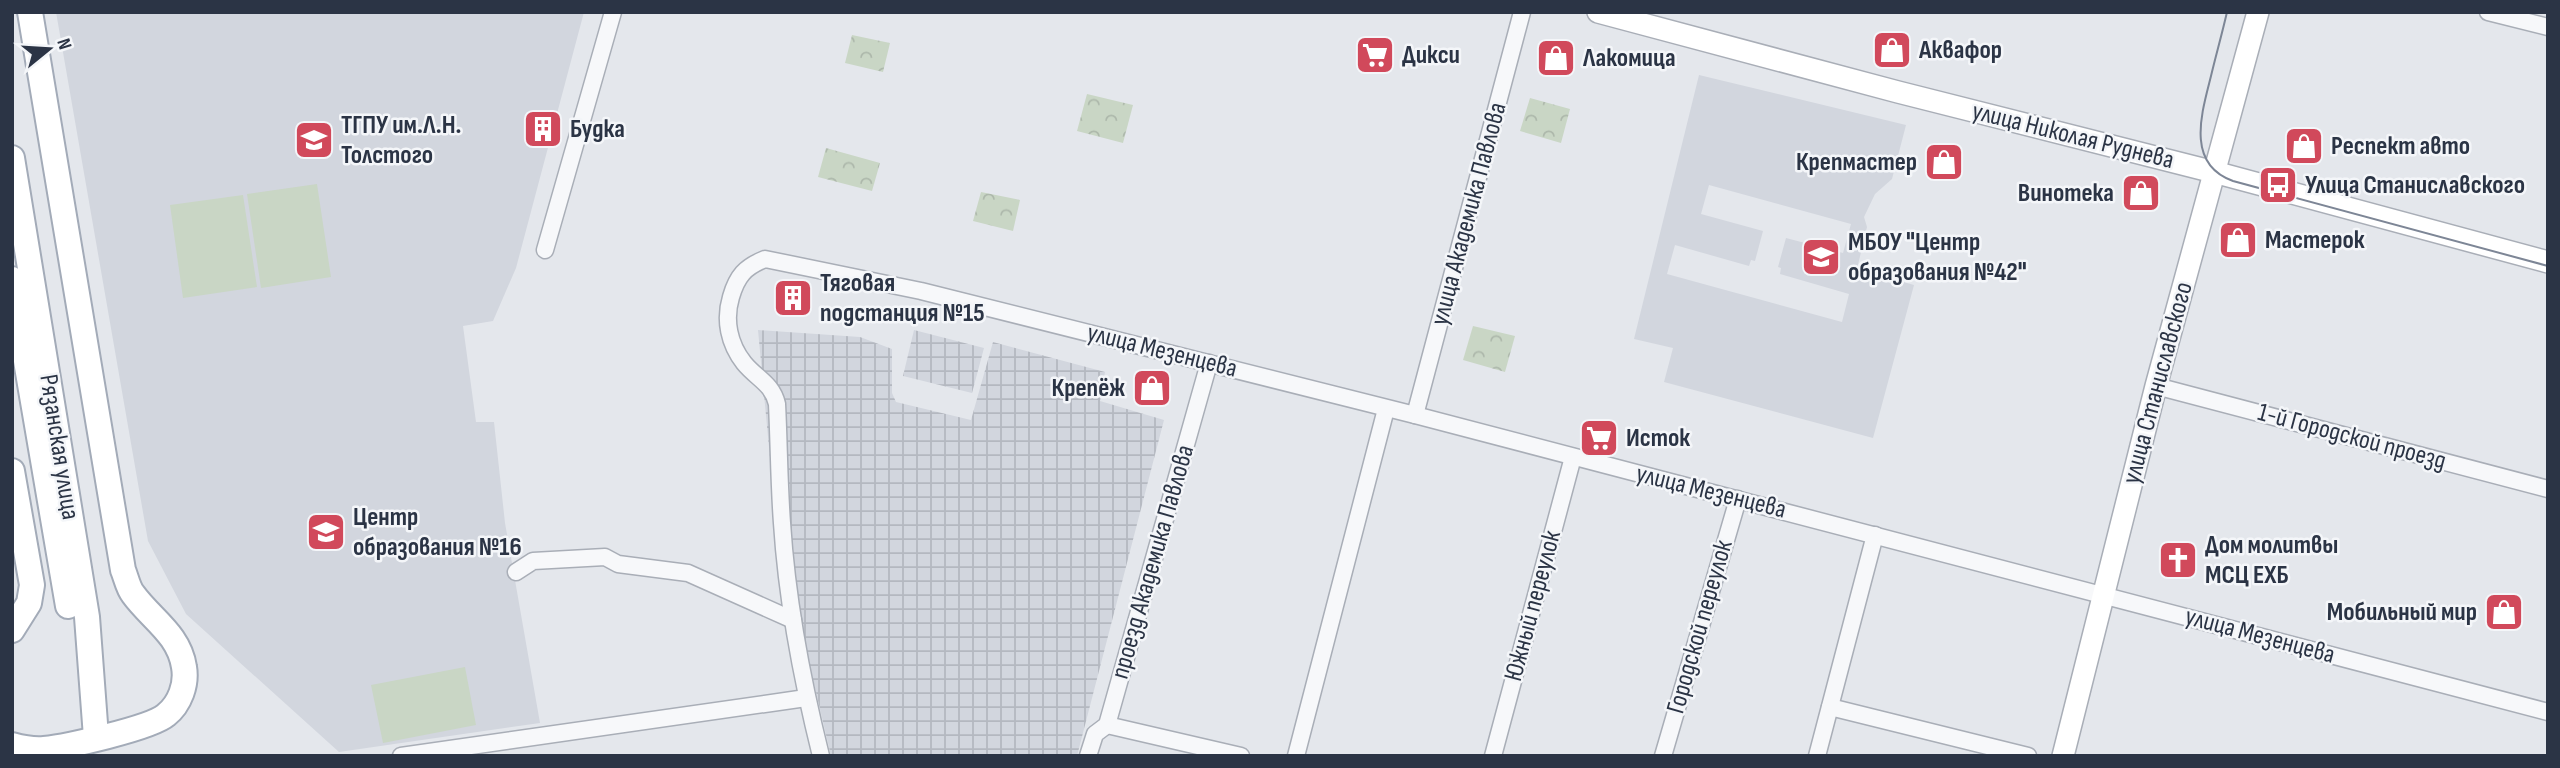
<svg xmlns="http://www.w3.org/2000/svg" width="2560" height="768" viewBox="0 0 2560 768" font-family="'Sofia Sans Condensed',sans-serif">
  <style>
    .built { fill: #d2d6de; fill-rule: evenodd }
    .industrial { fill: url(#industrial-grid) }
    .forest { fill: url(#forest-crowns) }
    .pitch { fill: #c9d6c5 }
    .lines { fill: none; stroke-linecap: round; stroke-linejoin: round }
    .street-casing { stroke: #a9aeb7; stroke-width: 19 }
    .secondary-casing { stroke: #a9aeb7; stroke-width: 24 }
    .primary-casing { stroke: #a3abb8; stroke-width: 28 }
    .street { stroke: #f7f8fa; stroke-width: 16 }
    .secondary { stroke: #fff; stroke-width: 21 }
    .primary { stroke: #fff; stroke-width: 24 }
    .tram { stroke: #7d8696; stroke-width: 2 }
    .labels { text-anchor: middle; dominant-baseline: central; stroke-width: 5; stroke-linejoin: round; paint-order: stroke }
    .poi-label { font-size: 26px; font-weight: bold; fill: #2b3445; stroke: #f4f6f9; text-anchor: start }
    .street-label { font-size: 26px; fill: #2b3445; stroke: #f4f6f9 }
  </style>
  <defs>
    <pattern id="industrial-grid" width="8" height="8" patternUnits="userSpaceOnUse" patternTransform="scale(1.75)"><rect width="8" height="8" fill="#d2d6de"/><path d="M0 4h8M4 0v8" fill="none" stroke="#b4b8c0"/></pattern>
    <pattern id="forest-crowns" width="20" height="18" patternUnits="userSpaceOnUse" patternTransform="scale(1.75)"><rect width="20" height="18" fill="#c9d6c5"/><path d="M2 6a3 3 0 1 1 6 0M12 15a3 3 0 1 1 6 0" fill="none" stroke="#adb8ab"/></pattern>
  </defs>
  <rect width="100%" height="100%" fill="#e4e7ec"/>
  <g class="built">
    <path d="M56,12H584L516,268L493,321L463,326L476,422H494L505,523L540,723L339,752L186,614L148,541Z"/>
    <path d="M1699,75L1906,125L1892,179L1875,194L1864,217L1867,227L1857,269L1914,285L1873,438L1664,382L1673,348L1634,339ZM1709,185L1851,224L1843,253L1786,238L1778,267L1781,268L1780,274L1849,294L1842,322L1667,274L1675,245L1749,266L1751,260L1755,261L1763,231L1701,214Z"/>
  </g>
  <g class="industrial">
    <path d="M758,330L860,337L892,349V393L896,402L971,420L993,342L1105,372L1100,401L1164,420L1077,756H831L776,522Z"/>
    <path d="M914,330L984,348L972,393L903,376Z"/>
  </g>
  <g class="forest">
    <path d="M852,35L890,43L883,72L845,63Z"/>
    <path d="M1087,94L1133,105L1123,143L1077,131Z"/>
    <path d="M1530,98L1570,109L1561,143L1520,131Z"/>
    <path d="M826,148L880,163L872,191L818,177Z"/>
    <path d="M981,192L1020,200L1013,231L973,221Z"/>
    <path d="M1473,326L1515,336L1505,372L1463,360Z"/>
  </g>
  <g class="pitch">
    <path d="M317,184L331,277L261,288L247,194Z"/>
    <path d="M243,195L257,287L183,298L170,205Z"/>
    <path d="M465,667L476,725L383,743L371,685Z"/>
  </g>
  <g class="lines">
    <g class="street-casing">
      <g id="street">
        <path d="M2488,12L2548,27"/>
        <path d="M545,250L613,12"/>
        <path d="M2156,386L2548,489"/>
        <path d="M1415,415L1522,12"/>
        <path d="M516,572L533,561L605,557L618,564L688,573L793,620"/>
        <path d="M1830,707L2028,756"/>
        <path d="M1107,725L1241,756"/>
        <path d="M401,756L806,698"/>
        <path d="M821,756C802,680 787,601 782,523C779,483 779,444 777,404C772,383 757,379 744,363C729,344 724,320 731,297C737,276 745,267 765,259L921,291L1415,415L2548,712"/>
        <path d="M1088,756L1095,734L1107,725L1209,363"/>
        <path d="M1296,756L1386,409"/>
        <path d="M1493,756L1573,457"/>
        <path d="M1663,756L1738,499"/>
        <path d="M1817,756L1875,535"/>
      </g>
    </g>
    <g class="secondary-casing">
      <g id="secondary">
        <path d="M1598,12L1898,92L2214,172L2548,262"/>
        <path d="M2063,756L2156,386L2258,12"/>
      </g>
    </g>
    <g class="primary-casing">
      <g id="primary">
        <path d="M12,158L87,617L96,737"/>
        <path d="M12,279L68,606"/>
        <path d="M12,471L32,585L29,603L12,630"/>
        <path d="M12,745C23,748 33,750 44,749C66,747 151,728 166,715C180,704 187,684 184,667C179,634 151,619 133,594C128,588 126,577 123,570L30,12"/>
      </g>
    </g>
    <use href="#street" class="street"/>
    <use href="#secondary" class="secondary"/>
    <use href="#primary" class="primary"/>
    <path class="tram" d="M2227,12C2222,34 2216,55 2211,76C2202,112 2185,164 2233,181L2548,266"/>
  </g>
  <defs>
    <g id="shop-square" transform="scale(2.0125)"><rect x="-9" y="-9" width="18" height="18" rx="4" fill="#d1495b" stroke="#f4f6f9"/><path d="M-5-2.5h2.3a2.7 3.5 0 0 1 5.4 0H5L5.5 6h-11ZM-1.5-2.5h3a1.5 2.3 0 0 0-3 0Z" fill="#fff"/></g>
    <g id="supermarket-square" transform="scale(2.0125)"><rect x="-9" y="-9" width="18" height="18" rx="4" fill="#d1495b" stroke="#f4f6f9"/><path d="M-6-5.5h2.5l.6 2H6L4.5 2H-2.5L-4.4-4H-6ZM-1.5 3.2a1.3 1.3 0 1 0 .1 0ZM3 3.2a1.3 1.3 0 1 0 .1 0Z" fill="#fff"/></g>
    <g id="building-square" transform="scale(2.0125)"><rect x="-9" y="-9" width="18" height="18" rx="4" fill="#d1495b" stroke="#f4f6f9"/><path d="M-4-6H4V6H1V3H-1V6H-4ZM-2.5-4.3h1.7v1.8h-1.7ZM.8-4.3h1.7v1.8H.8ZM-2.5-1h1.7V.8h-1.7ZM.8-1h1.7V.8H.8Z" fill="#fff"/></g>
    <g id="university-square" transform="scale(2.0125)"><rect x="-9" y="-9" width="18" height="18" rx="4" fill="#d1495b" stroke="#f4f6f9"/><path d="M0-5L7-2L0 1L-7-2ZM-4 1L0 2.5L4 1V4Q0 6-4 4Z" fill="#fff"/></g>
    <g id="bus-square" transform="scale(2.0125)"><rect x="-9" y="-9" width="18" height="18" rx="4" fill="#d1495b" stroke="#f4f6f9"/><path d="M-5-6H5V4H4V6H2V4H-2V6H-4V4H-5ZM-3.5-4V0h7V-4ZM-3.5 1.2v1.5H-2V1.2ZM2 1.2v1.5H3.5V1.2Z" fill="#fff"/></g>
    <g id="school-square" transform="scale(2.0125)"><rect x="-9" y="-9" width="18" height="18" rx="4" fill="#d1495b" stroke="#f4f6f9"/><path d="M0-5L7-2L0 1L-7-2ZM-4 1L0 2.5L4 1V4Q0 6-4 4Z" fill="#fff"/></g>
    <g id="church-square" transform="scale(2.0125)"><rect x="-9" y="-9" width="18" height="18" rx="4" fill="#d1495b" stroke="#f4f6f9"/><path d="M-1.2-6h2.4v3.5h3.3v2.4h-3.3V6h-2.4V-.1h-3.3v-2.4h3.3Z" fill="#fff"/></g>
  </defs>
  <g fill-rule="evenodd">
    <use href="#shop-square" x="1892" y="50"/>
    <use href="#supermarket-square" x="1375" y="55"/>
    <use href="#shop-square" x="1556" y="58"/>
    <use href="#building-square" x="543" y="129"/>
    <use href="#university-square" x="314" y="140"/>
    <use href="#shop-square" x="2304" y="146"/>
    <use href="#shop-square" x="1944" y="162"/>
    <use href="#bus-square" x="2278" y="185"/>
    <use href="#shop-square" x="2141" y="193"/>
    <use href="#shop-square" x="2238" y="240"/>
    <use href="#school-square" x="1821" y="257"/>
    <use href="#building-square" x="793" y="298"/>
    <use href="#shop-square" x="1152" y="388"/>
    <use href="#supermarket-square" x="1599" y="438"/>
    <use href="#school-square" x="326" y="532"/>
    <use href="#church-square" x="2178" y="560"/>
    <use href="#shop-square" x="2504" y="612"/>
  </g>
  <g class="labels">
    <g class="poi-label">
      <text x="1919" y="50">Аквафор</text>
      <text x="1402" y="55">Дикси</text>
      <text x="1583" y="58">Лакомица</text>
      <text x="341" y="125">ТГПУ им.Л.Н.<tspan x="341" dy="30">Толстого</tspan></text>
      <text x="570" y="129">Будка</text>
      <text x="2331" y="146">Респект авто</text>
      <text x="1917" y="162" text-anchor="end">Крепмастер</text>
      <text x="2305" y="185">Улица Станиславского</text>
      <text x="2114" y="193" text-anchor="end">Винотека</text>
      <text x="2265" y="240">Мастерок</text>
      <text x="1848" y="242">МБОУ "Центр<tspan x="1848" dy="30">образования №42"</tspan></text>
      <text x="820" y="283">Тяговая<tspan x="820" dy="30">подстанция №15</tspan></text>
      <text x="1125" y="388" text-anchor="end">Крепёж</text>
      <text x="1626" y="438">Исток</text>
      <text x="353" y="517">Центр<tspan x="353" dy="30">образования №16</tspan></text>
      <text x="2205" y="545">Дом молитвы<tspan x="2205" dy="30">МСЦ ЕХБ</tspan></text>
      <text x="2477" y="612" text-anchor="end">Мобильный мир</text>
    </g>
    <g class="street-label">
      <text transform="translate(2073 136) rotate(14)">улица Николая Руднева</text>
      <text transform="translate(1469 214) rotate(-75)">улица Академика Павлова</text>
      <text transform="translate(1162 351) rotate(14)">улица Мезенцева</text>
      <text transform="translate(2158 383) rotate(-75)">улица Станиславского</text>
      <text transform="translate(2352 437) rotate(15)">1-й Городской проезд</text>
      <text transform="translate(59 447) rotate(81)">Рязанская улица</text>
      <text transform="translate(1711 492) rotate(14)">улица Мезенцева</text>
      <text transform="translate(1153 562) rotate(-74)">проезд Академика Павлова</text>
      <text transform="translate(1533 606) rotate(-75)">Южный переулок</text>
      <text transform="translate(1700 627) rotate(-74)">Городской переулок</text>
      <text transform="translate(2260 636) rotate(15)">улица Мезенцева</text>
    </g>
  </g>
  <rect width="2560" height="768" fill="none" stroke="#2b3445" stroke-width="28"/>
  <g transform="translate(49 49) rotate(72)" stroke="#f4f6f9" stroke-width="5" paint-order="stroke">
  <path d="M0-5L12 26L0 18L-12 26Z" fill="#2b3445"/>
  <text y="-10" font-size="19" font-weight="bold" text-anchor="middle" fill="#2b3445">N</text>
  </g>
</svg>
